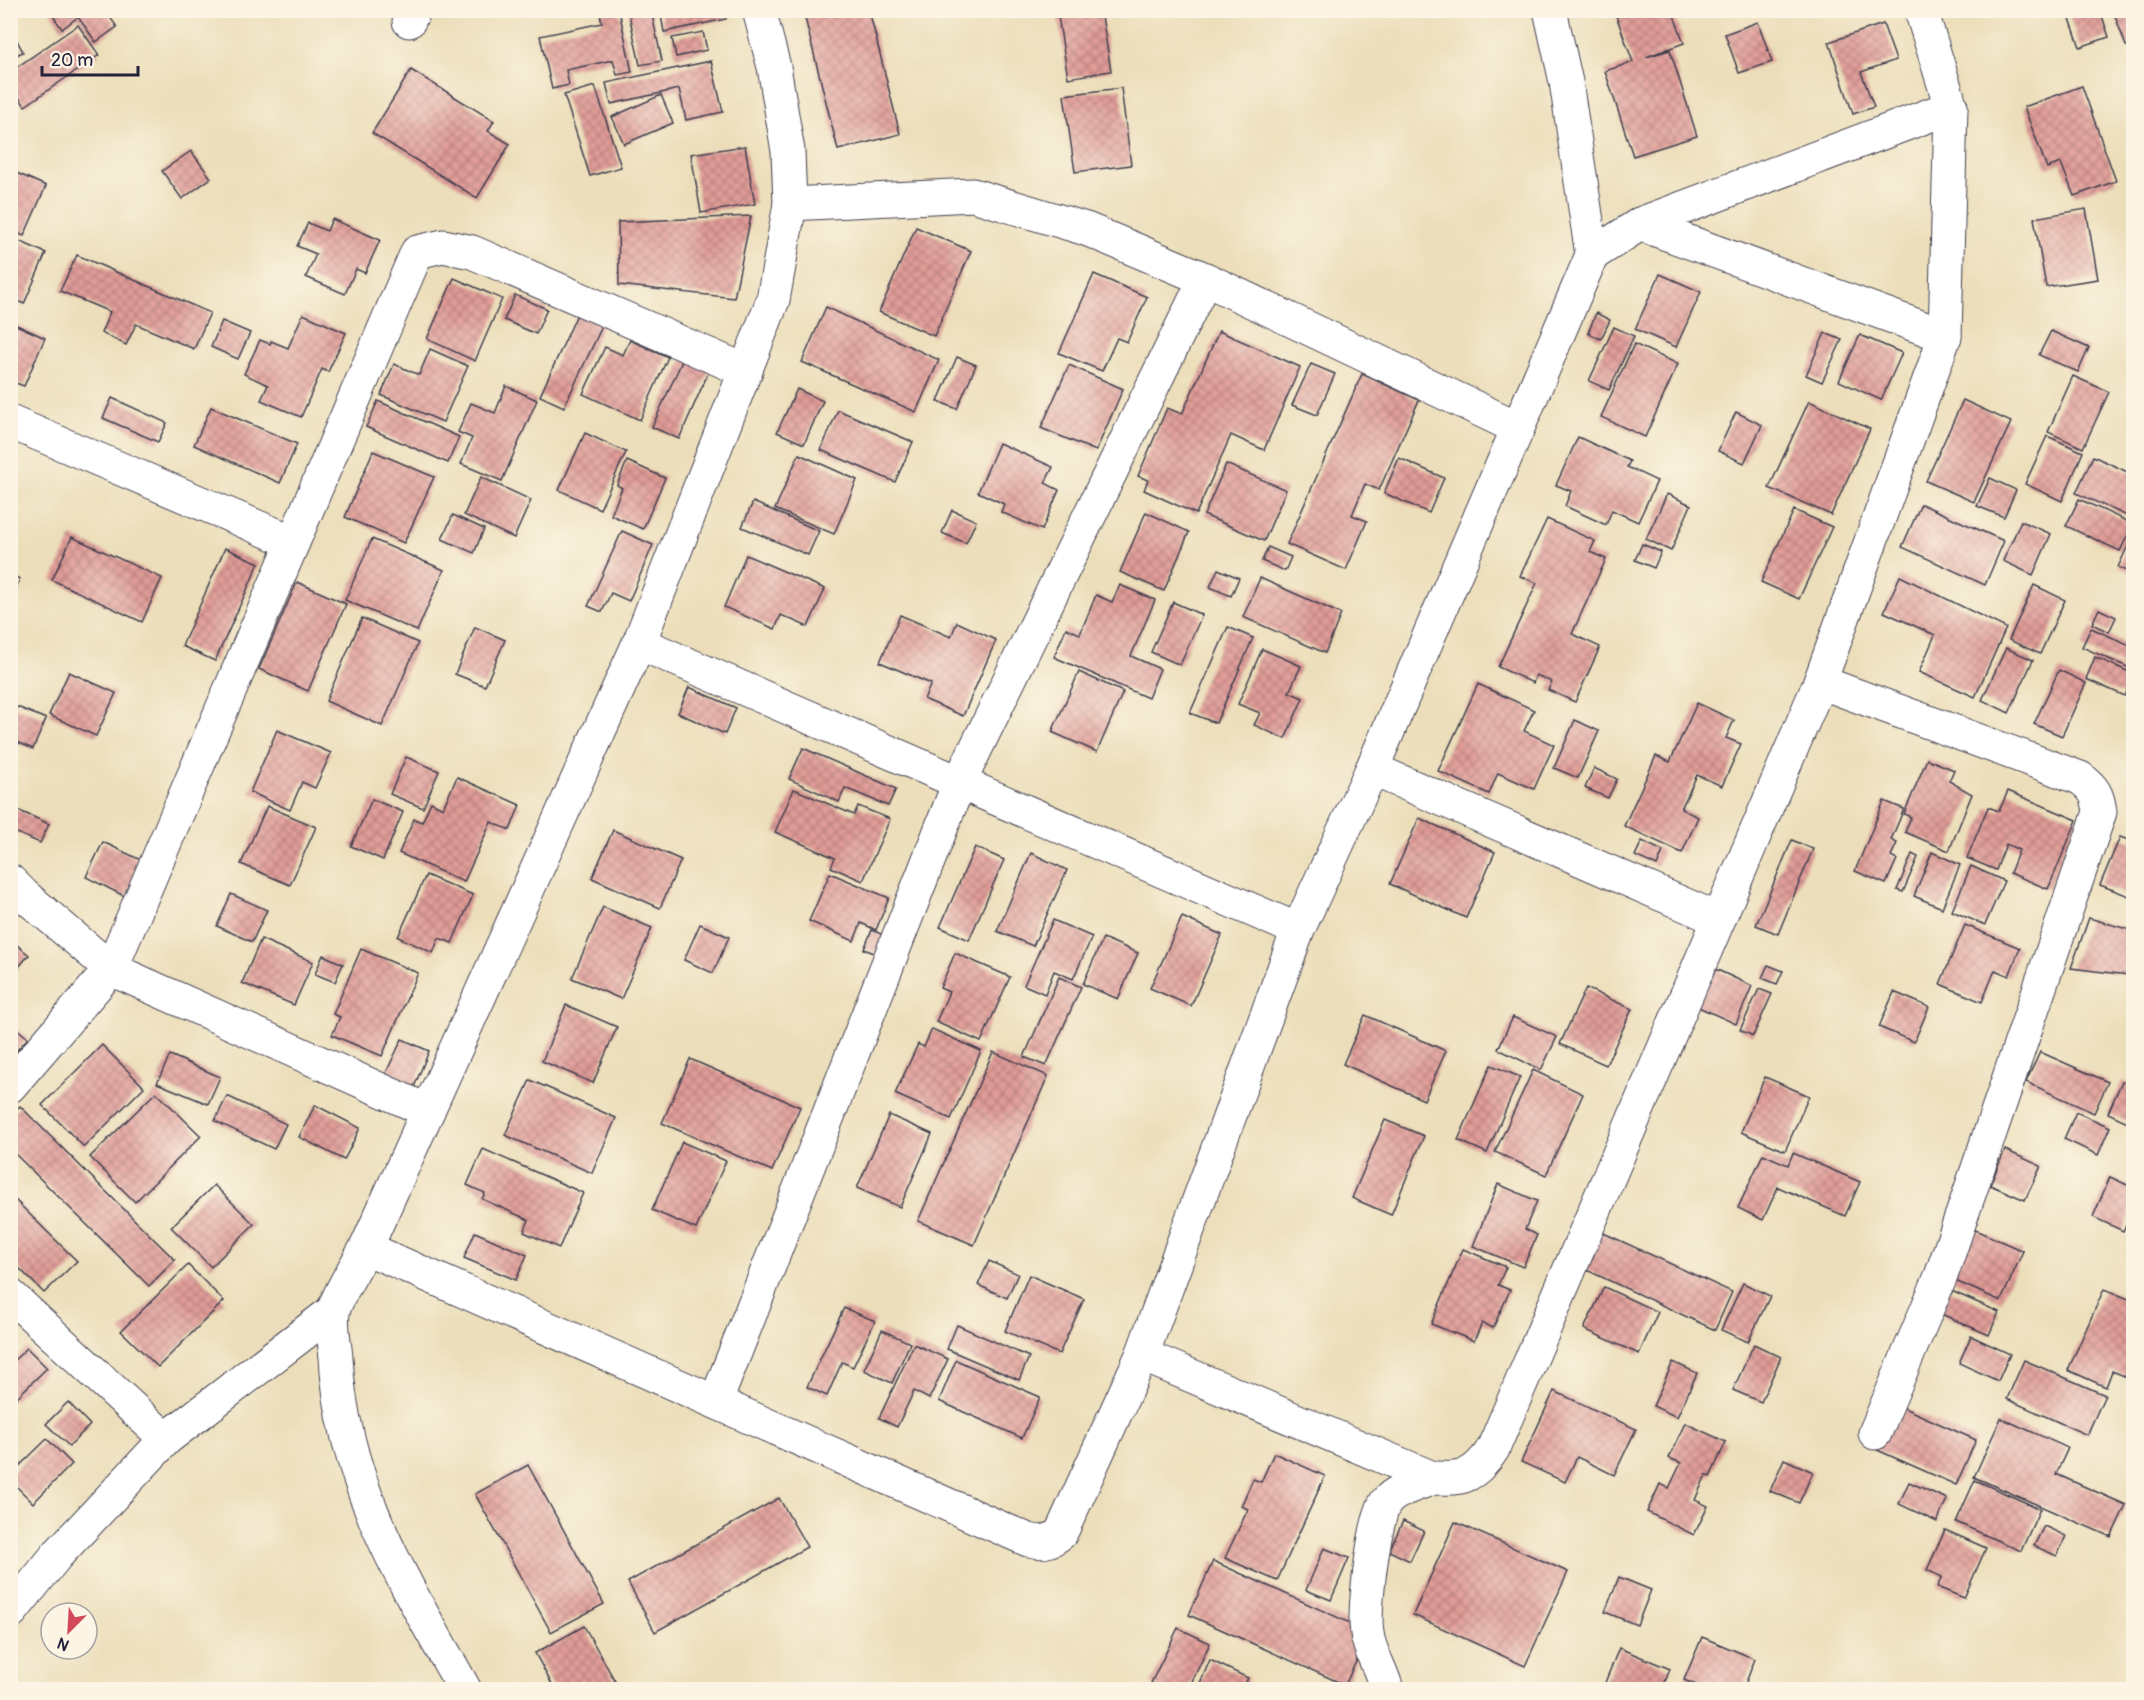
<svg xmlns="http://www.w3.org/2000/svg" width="2144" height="1700" viewBox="0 0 2144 1700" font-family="Pangolin,sans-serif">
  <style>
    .building { fill: url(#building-cross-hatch) }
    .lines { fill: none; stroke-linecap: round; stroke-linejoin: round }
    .minor-casing { stroke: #403e4e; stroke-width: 35 }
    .tertiary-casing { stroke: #403e4e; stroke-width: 35 }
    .minor { stroke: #fff; stroke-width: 33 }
    .tertiary { stroke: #fff; stroke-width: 33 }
  </style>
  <defs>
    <pattern id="building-cross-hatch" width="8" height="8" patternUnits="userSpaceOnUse" patternTransform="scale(1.5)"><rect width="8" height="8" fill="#e19c98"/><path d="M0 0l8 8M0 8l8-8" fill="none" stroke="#b67f7d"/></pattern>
  </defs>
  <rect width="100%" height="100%" fill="#fcf5e5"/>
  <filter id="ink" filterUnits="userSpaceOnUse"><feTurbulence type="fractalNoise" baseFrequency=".0167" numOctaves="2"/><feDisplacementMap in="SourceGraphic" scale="12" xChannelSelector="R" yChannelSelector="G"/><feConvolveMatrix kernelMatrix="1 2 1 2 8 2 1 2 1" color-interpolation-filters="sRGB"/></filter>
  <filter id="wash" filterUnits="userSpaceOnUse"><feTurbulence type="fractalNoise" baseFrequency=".008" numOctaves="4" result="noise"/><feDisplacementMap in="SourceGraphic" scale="24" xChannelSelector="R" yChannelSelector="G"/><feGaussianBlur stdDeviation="1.35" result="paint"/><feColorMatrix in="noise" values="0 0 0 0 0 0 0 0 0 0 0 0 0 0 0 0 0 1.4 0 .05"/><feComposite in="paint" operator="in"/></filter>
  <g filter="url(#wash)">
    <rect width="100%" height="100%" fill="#ecdeba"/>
    <g id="blocks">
      <g class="building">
        <path d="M49,10H105L117,27L96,42L78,17L62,29Z"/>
        <path d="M619,10L632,72L617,75L613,60L566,70L569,85L552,89L540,36L602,23L600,13Z"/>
        <path d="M628,10H651L662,61L640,65Z"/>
        <path d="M660,10H724L726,19L664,32Z"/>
        <path d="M803,10H869L900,134L838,150Z"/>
        <path d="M1057,10H1101L1111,71L1068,78Z"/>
        <path d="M1614,10H1672L1684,43L1646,57L1670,50L1697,136L1633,156L1605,71L1633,62Z"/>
        <path d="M2067,10H2100L2109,37L2080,47Z"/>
        <path d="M2113,10H2134V43L2126,46Z"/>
        <path d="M1758,22L1772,62L1739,73L1725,34Z"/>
        <path d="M1883,24L1896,60L1861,72L1874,107L1853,114L1829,42Z"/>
        <path d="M78,25L99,55L25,106L10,85V72Z"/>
        <path d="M10,27L23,52L10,58Z"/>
        <path d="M703,32L707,50L676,57L672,38Z"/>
        <path d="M711,61L723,112L686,120L679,89L611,104L606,83Z"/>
        <path d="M411,70L494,121L488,131L510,144L477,198L372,133Z"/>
        <path d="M595,86L621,167L590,176L564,95Z"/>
        <path d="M2082,86L2116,181L2074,196L2061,163L2047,168L2024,107Z"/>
        <path d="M1121,88L1131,165L1075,172L1064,95Z"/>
        <path d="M661,95L673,123L624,144L612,117Z"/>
        <path d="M745,146L755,204L701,213L691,154Z"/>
        <path d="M191,151L211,178L182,199L162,171Z"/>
        <path d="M10,170L46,186L24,236L10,230Z"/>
        <path d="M2086,209L2098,279L2046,287L2034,218Z"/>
        <path d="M751,216L734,298L619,285L618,222Z"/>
        <path d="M332,219L380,240L365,273L356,269L345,294L306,277L316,254L297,246L308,223L327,231Z"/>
        <path d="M916,227L971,251L934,336L879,312Z"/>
        <path d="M10,237L46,253L24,304L10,298Z"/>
        <path d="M77,255L210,313L194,349L136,324L126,345L101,333L110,312L60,291Z"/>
        <path d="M1094,274L1147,297L1127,342L1117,338L1102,371L1059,353Z"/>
        <path d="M1660,274L1701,292L1676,347L1635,329Z"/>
        <path d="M454,278L502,299L475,361L427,339Z"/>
        <path d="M515,295L547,309L536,334L504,320Z"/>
        <path d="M826,307L939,360L916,412L802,362Z"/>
        <path d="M579,310L604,322L564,407L540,396Z"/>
        <path d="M1596,313L1610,320L1601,339L1588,333Z"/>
        <path d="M303,314L346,333L328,372L322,369L301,417L261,400L268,385L244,374L260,340L270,344L271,341L288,348Z"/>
        <path d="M222,321L250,333L238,359L211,347Z"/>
        <path d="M12,323L45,338L24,386L10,381Z"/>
        <path d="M1614,327L1634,336L1609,390L1589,381Z"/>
        <path d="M1219,331L1300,367L1264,450L1231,435L1196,514L1144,490L1148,480L1138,476L1167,408L1182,414Z"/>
        <path d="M2051,331L2089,348L2078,372L2039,355Z"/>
        <path d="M1825,333L1842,340L1822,382L1806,375Z"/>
        <path d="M1860,335L1902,353L1881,400L1839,381Z"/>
        <path d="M630,340L668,357L640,420L583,394L605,347L623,355Z"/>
        <path d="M1634,344L1678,364L1645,437L1601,417Z"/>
        <path d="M430,349L468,366L443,422L381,395L394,364L419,375Z"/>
        <path d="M957,357L976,365L957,409L938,401Z"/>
        <path d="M683,359L709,371L679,439L652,427Z"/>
        <path d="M1311,364L1335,374L1317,415L1292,405Z"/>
        <path d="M1069,365L1123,389L1096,451L1041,428Z"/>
        <path d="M1362,374L1419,400L1379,490L1365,484L1352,515L1367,521L1346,570L1287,544Z"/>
        <path d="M2073,376L2109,392L2083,448L2048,432Z"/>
        <path d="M506,386L537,400L502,481L461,464L472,438L458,432L471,403L495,413Z"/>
        <path d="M797,389L823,401L804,444L777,432Z"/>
        <path d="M112,398L167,423L158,442L103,418Z"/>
        <path d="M1963,400L2011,422L1974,502L1926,481Z"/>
        <path d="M378,401L459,437L448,463L366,427Z"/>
        <path d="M1809,401L1870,429L1831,515L1769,488Z"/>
        <path d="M211,407L297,444L280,483L194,445Z"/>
        <path d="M838,410L913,442L895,482L821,450Z"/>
        <path d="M1736,412L1762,425L1744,463L1718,451Z"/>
        <path d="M585,433L626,452L600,509L559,490Z"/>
        <path d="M2047,436L2083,452L2062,501L2025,484Z"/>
        <path d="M1578,437L1630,461L1627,467L1657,481L1638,522L1612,510L1606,525L1565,506L1571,491L1556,485Z"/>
        <path d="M999,443L1053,467L1045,483L1059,490L1042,530L1001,512L1004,504L978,492Z"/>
        <path d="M373,451L434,477L404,543L345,517Z"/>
        <path d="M799,454L857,480L834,534L775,509Z"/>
        <path d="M2093,456L2134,475V519L2076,493Z"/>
        <path d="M1399,458L1444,478L1429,513L1384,493Z"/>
        <path d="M627,461L665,478L643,529L611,515L622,488L617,485Z"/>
        <path d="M1226,464L1286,490L1264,541L1204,515Z"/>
        <path d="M481,477L531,500L514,538L464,515Z"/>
        <path d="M1990,478L2016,490L2004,517L1977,506Z"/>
        <path d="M1667,494L1691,505L1671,551L1646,539Z"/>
        <path d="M2079,499L2133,524L2120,551L2066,526Z"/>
        <path d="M753,502L819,531L808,555L742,527Z"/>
        <path d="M1921,504L2004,541L1985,585L1902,547Z"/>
        <path d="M952,510L976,521L966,543L942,533Z"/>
        <path d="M1794,510L1832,527L1799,599L1761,582Z"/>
        <path d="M1146,512L1189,532L1164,591L1120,572Z"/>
        <path d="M453,515L484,529L474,553L442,539Z"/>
        <path d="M1547,519L1595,541L1590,552L1606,559L1572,634L1600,647L1575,702L1548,690L1552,682L1536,675L1533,683L1498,667L1537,583L1520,576Z"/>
        <path d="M2021,521L2051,534L2033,575L2003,561Z"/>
        <path d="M622,531L653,545L629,601L611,593L602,612L588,606Z"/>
        <path d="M2134,533V574L2118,567Z"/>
        <path d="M72,537L162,578L142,622L52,580Z"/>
        <path d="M372,539L444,570L417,631L345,600Z"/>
        <path d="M1642,544L1661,552L1654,568L1635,560Z"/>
        <path d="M1268,547L1291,557L1285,571L1262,561Z"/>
        <path d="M225,548L259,563L215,661L182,646Z"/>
        <path d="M746,555L825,589L808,627L781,615L775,629L724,607Z"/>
        <path d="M1218,569L1239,578L1231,596L1210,587Z"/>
        <path d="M10,575L20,579L11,601H10Z"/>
        <path d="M1900,576L2006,628L1975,697L1919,672L1935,635L1884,612Z"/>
        <path d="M1260,578L1341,614L1325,653L1243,617Z"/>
        <path d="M297,582L346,604L308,691L259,669Z"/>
        <path d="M1120,585L1155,600L1131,656L1160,669L1148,698L1054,657L1066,628L1080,634L1096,595L1112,602Z"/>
        <path d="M2034,585L2065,600L2040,654L2009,640Z"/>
        <path d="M1173,602L1202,615L1180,665L1151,652Z"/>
        <path d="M2099,609L2116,617L2109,632L2092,624Z"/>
        <path d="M900,615L951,637L957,622L996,640L963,716L924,699L931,684L880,662Z"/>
        <path d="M362,618L418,643L382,726L326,701Z"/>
        <path d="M475,627L505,640L485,686L455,674Z"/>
        <path d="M1228,627L1253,638L1216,723L1190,713Z"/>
        <path d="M2091,628L2134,647V670L2082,647Z"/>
        <path d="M2006,648L2033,660L2009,713L1982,700Z"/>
        <path d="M1262,649L1301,666L1289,692L1303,698L1285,739L1254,725L1260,713L1238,704Z"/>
        <path d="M2095,657L2134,674L2125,696L2086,679Z"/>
        <path d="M2059,670L2086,683L2062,736L2034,724Z"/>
        <path d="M69,672L116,693L96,736L49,715Z"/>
        <path d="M1079,672L1123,692L1097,752L1052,732Z"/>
        <path d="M1478,684L1534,710L1524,731L1554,745L1534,789L1498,773L1489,794L1438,771Z"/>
        <path d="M689,687L736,708L725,734L678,713Z"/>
        <path d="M1697,703L1734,720L1726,738L1741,744L1722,786L1697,775L1681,809L1698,817L1682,853L1624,826L1656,756L1670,762Z"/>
        <path d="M10,704L46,719L33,749L10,739Z"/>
        <path d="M1575,720L1599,731L1578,778L1554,768Z"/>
        <path d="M277,730L331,753L315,788L302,782L290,810L250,792Z"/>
        <path d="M803,748L896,789L888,806L845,788L839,802L789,779Z"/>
        <path d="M406,757L439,771L423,808L390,794Z"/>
        <path d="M1927,759L1954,770L1949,781L1972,794L1949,851L1905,832L1911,817L1904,814Z"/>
        <path d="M1594,768L1617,779L1608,798L1585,788Z"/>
        <path d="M457,777L520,805L510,830L491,822L464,882L399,853L414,819L422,822L431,802L443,808Z"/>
        <path d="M794,789L854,815L858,806L890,819L863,881L831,867L835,858L775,832Z"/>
        <path d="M2008,791L2077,820L2048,889L2010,873L2019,850L2006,844L1996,870L1967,858L1988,807L1999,811Z"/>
        <path d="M372,799L403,812L383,860L351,846Z"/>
        <path d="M1884,801L1904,809L1891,840L1897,843L1891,856L1897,859L1886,884L1855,871Z"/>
        <path d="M267,806L316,827L290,885L241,864Z"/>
        <path d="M15,809L49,824L40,843L10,830V820Z"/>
        <path d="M1419,818L1495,852L1466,918L1390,884Z"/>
        <path d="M613,830L681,860L660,908L592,878Z"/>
        <path d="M2120,837L2134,842V898L2100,885Z"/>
        <path d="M1792,840L1813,849L1778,934L1756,925Z"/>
        <path d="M1642,841L1663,851L1657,866L1635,856Z"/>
        <path d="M103,842L143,861L126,897L86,877Z"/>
        <path d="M975,847L1004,860L969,940L940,927Z"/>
        <path d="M1932,852L1960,865L1942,908L1914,896Z"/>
        <path d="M1031,853L1067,870L1033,946L997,931Z"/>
        <path d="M1912,854L1918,857L1903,892L1897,890Z"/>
        <path d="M1971,866L2004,881L1985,925L1952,911Z"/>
        <path d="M830,873L889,898L876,930L861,923L854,941L809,921Z"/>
        <path d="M426,875L473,895L452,943L439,938L433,953L398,937Z"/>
        <path d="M231,894L267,910L252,942L217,926Z"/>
        <path d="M603,907L652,928L621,999L572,978Z"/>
        <path d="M1182,917L1222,935L1191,1006L1150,988Z"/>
        <path d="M2089,918L2134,931L2128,975L2071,968Z"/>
        <path d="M1053,920L1092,937L1073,979L1054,971L1045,994L1024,985Z"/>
        <path d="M700,924L729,937L713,973L684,960Z"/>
        <path d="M1965,925L2020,948L2009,976L1995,970L1982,1002L1940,984Z"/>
        <path d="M872,930L888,937L879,955L864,949Z"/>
        <path d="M1103,938L1138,953L1118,999L1083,984Z"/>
        <path d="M10,939L29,955L10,977Z"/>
        <path d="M261,939L313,962L294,1005L242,983Z"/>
        <path d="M361,949L418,973L382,1056L332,1035L340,1017L333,1014Z"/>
        <path d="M955,953L1010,977L981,1042L936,1022L949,992L940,988Z"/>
        <path d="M323,955L343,964L335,982L315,974Z"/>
        <path d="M1768,965L1783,971L1777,984L1762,978Z"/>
        <path d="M1711,967L1752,986L1736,1024L1694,1005Z"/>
        <path d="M1059,977L1081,987L1046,1066L1024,1057Z"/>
        <path d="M1586,988L1632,1009L1606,1065L1560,1044Z"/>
        <path d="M1759,989L1772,994L1753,1036L1740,1030Z"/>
        <path d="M1894,992L1929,1007L1914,1042L1879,1027Z"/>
        <path d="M566,1005L617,1027L593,1083L542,1061Z"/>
        <path d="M1365,1015L1446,1051L1424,1100L1343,1064Z"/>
        <path d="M1513,1017L1557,1037L1541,1070L1498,1049Z"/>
        <path d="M10,1023L28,1038L10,1058Z"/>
        <path d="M932,1029L981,1051L951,1119L895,1094L918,1044L924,1047Z"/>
        <path d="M402,1039L429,1051L414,1087L385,1075Z"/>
        <path d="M102,1045L144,1087L84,1147L42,1105Z"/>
        <path d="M993,1052L1048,1076L974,1245L918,1221Z"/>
        <path d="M2040,1052L2108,1082L2094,1113L2026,1082Z"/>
        <path d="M170,1055L220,1077L208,1104L157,1083Z"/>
        <path d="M690,1059L800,1107L772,1171L662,1123Z"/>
        <path d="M1491,1065L1520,1077L1487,1153L1458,1140Z"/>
        <path d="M1533,1070L1583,1094L1546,1175L1495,1152Z"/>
        <path d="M1765,1077L1809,1096L1785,1151L1741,1132Z"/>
        <path d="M530,1080L616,1118L592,1173L505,1135Z"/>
        <path d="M2122,1081L2134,1086V1125L2108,1113Z"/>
        <path d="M156,1092L201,1136L135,1202L90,1157Z"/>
        <path d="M227,1096L286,1124L274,1149L215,1121Z"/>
        <path d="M315,1105L360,1128L344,1160L299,1137Z"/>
        <path d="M20,1106L175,1260L149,1286L10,1149V1115Z"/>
        <path d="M2076,1112L2110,1127L2098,1155L2064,1139Z"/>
        <path d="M889,1115L932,1134L900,1207L857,1188Z"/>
        <path d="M1385,1120L1424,1136L1391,1215L1352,1198Z"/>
        <path d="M682,1142L726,1161L696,1229L652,1210Z"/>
        <path d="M483,1149L583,1193L559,1248L524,1232L529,1220L482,1199L485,1193L467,1185Z"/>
        <path d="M2005,1150L2041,1166L2025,1200L1990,1185Z"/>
        <path d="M1793,1153L1860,1182L1845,1216L1778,1187L1763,1220L1738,1208L1763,1154L1788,1165Z"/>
        <path d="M2110,1177L2134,1188V1208L2123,1231L2093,1217Z"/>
        <path d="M1498,1184L1537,1201L1525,1229L1537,1235L1523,1267L1473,1246Z"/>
        <path d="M214,1185L254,1224L211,1267L171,1227Z"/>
        <path d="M10,1195L77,1261L44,1293L10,1259Z"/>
        <path d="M1973,1229L2023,1251L2001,1301L1951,1279Z"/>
        <path d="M1597,1230L1732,1292L1715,1330L1580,1267Z"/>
        <path d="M475,1232L527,1255L516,1280L464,1258Z"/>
        <path d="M1463,1249L1506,1267L1498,1285L1510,1290L1493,1328L1482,1323L1474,1341L1431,1324Z"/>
        <path d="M989,1261L1018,1274L1007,1298L978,1285Z"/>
        <path d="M188,1265L224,1301L158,1367L121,1331Z"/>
        <path d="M1029,1275L1084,1299L1059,1354L1005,1331Z"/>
        <path d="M1931,1282L1999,1312L1989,1335L1921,1305Z"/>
        <path d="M1743,1283L1770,1296L1748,1342L1721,1330Z"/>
        <path d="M1604,1287L1658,1312L1639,1354L1584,1329Z"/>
        <path d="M2104,1289L2134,1301V1380L2112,1371L2106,1387L2068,1370Z"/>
        <path d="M844,1308L875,1321L853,1367L842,1362L827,1396L807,1387Z"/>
        <path d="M957,1325L1029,1357L1019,1380L947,1349Z"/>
        <path d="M882,1330L910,1343L892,1383L864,1370Z"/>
        <path d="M1971,1336L2010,1354L1998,1381L1959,1363Z"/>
        <path d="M914,1344L948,1359L929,1399L914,1391L897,1427L879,1418Z"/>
        <path d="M1754,1344L1781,1357L1761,1402L1733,1390Z"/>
        <path d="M27,1348L47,1368L12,1402L10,1364Z"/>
        <path d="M956,1360L1040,1397L1022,1438L939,1401Z"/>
        <path d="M2024,1360L2105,1395L2087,1435L2007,1399Z"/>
        <path d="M1673,1362L1697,1373L1677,1417L1653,1406Z"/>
        <path d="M1554,1391L1636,1429L1614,1475L1577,1457L1565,1482L1521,1462Z"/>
        <path d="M68,1402L90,1425L69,1446L46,1424Z"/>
        <path d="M1895,1404L1976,1440L1956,1485L1875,1449Z"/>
        <path d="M2001,1418L2068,1448L2056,1474L2126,1505L2111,1537L1974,1477Z"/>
        <path d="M1685,1423L1726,1442L1710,1477L1706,1475L1695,1500L1708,1506L1694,1535L1647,1512L1660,1484L1669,1488L1681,1463L1669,1458Z"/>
        <path d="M47,1439L72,1464L33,1503L10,1480V1475Z"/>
        <path d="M1274,1453L1325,1476L1277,1581L1225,1558L1248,1509L1241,1506L1253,1479L1261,1482Z"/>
        <path d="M1784,1459L1813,1472L1799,1503L1770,1491Z"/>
        <path d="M528,1465L604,1604L551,1632L475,1494Z"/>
        <path d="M1975,1480L2040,1509L2021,1551L1956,1522Z"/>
        <path d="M1909,1482L1947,1499L1937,1522L1899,1504Z"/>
        <path d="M779,1498L807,1547L655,1632L628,1582Z"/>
        <path d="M1403,1521L1424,1531L1410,1561L1389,1551Z"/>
        <path d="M1455,1522L1568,1572L1525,1666L1413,1615Z"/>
        <path d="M2044,1526L2066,1536L2057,1556L2034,1546Z"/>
        <path d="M1945,1530L1986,1548L1964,1598L1937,1587L1942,1577L1927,1570Z"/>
        <path d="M1324,1548L1349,1558L1331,1600L1306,1590Z"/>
        <path d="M1213,1561L1370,1632L1345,1685L1189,1615Z"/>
        <path d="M1619,1577L1651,1590L1637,1625L1605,1612Z"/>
        <path d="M584,1626L620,1690H555L535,1653Z"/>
        <path d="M1178,1628L1210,1643L1188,1690H1164L1151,1683Z"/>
        <path d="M1702,1637L1755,1659L1743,1690H1708L1684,1680Z"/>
        <path d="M1619,1648L1670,1669L1662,1690H1602Z"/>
        <path d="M1210,1660L1248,1678L1246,1682L1262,1690H1197Z"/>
      </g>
    </g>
  </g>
  <g filter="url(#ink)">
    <use href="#blocks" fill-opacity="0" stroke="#403e4e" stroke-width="1.5"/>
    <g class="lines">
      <g class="minor-casing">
        <g id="minor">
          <path d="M409,21L414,10"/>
          <path d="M790,204L973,195L1086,229L1205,279L1518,428"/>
          <path d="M1640,224L1945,336"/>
          <path d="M1592,255L1640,224L1951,107"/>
          <path d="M10,422L293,542"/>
          <path d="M639,643L1298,930"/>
          <path d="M1820,682L2080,778C2094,788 2098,795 2100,812L1941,1276L1875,1433"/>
          <path d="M1372,769L1718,919"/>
          <path d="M10,881L24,895L111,969L428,1111"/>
          <path d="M10,1086L111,969L417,252L443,246L472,252L746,371"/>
          <path d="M366,1248L1028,1540C1042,1543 1049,1543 1061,1533L1142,1355L1298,930L1372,769L1592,255L1566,82L1550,10"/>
          <path d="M10,1295L166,1439"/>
          <path d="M1142,1355L1433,1478"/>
          <path d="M716,1401L959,783L1205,279"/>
          <path d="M10,1613L57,1555L166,1439L333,1311"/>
          <path d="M1387,1690C1382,1670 1369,1652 1367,1633C1363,1611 1374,1519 1386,1502C1395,1490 1418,1484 1431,1479C1438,1477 1446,1479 1454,1478C1472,1477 1484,1463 1493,1449L1820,682L1945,336L1951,107L1921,10"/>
        </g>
      </g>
      <g class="tertiary-casing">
        <path id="tertiary" d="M465,1690C404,1582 343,1485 336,1358C335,1344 331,1327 333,1313C335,1300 358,1262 366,1248L639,643L773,300L790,204L788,151L774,67L759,10"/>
      </g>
      <use href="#minor" class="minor"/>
      <use href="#tertiary" class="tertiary"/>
    </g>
  </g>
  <rect width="2144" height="1700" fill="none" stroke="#fcf5e5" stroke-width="36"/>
  <g transform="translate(69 1631) rotate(204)"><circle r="28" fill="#fcf5e5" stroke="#a5a1a1" stroke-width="1.5"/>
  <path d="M0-4.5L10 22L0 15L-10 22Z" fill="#d1495b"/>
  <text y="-9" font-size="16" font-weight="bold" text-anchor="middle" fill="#22223b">N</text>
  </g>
  <path d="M42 66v9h96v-9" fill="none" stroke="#22223b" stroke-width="3"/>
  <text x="51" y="66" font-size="18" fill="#22223b" stroke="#fcf5e5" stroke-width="4.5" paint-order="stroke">20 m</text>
</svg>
